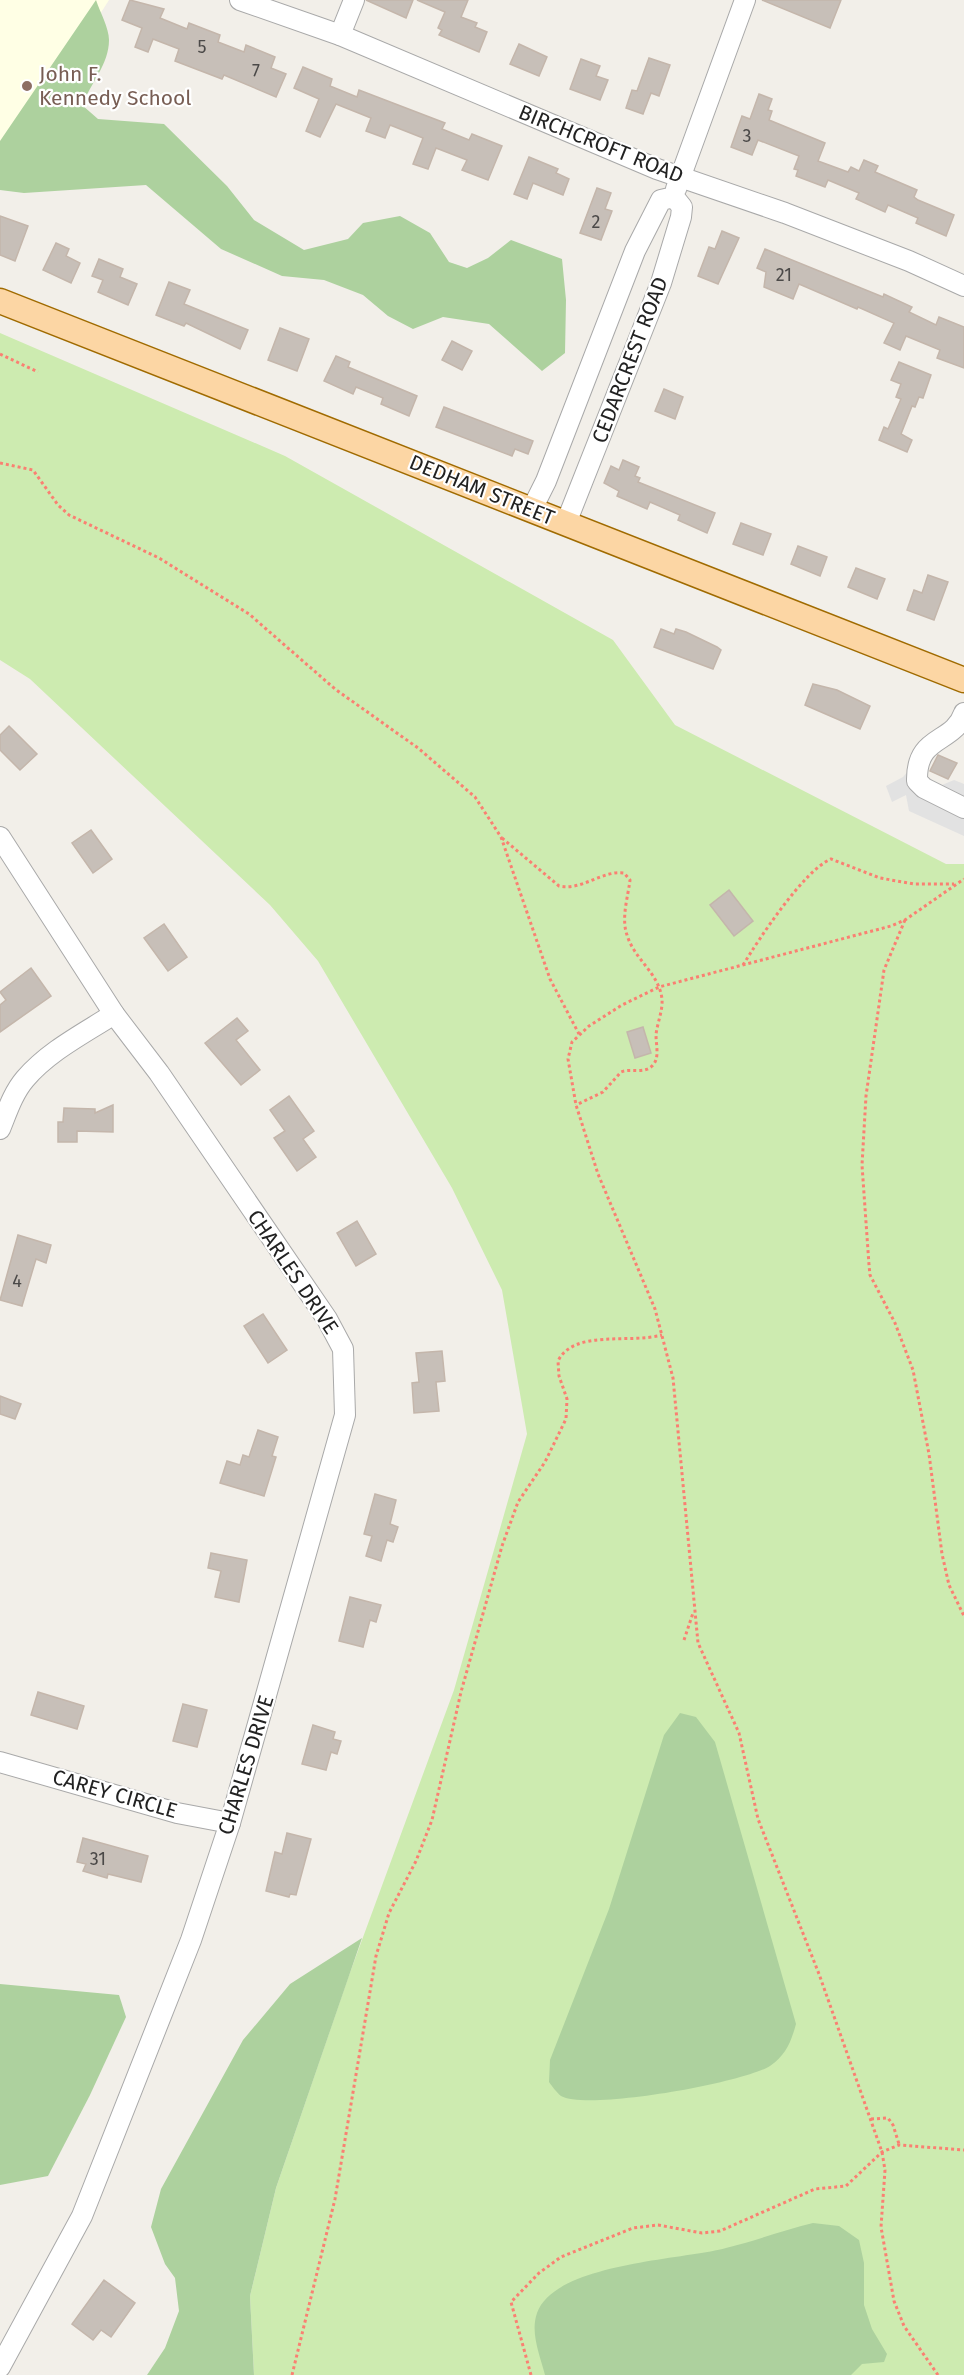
<svg xmlns="http://www.w3.org/2000/svg" width="964" height="2375" viewBox="0 0 964 2375" font-family="'Fira Sans',sans-serif">
  <style>
    .education { fill: #ffffe5 }
    .grass { fill: #cdebb0 }
    .forest { fill: #add19e }
    .parking { fill: #e2e2e2 }
    .building { fill: #c7bfb8; stroke: #c4b6ab; stroke-width: 1.5 }
    .lines { fill: none; stroke-linecap: round; stroke-linejoin: round }
    .minor-casing { stroke: #a9a9a9; stroke-width: 22 }
    .major-casing { stroke: #a06b00; stroke-width: 27 }
    .path { stroke: #fa8072; stroke-width: 3; stroke-dasharray: 3 3; stroke-linecap: butt }
    .minor { stroke: #fff; stroke-width: 20 }
    .major { stroke: #fcd6a4; stroke-width: 24 }
    .education-dot { fill: #8d6e63; stroke: #fff; stroke-width: 2 }
    .labels { text-anchor: middle; dominant-baseline: central; stroke-width: 4.5; stroke-linejoin: round; paint-order: stroke }
    .number-label { font-size: 18px; fill: #4b4948 }
    .education-label { font-size: 21px; fill: #785e54; stroke: #fff; text-anchor: start }
    .street-label { font-size: 21px; fill: #222; stroke: #fff }
  </style>
  <rect width="100%" height="100%" fill="#f2efe9"/>
  <path class="education" d="M0,0H109L0,172Z"/>
  <path class="grass" d="M0,333L285,456L613,640L675,725L946,864H964V2375H254L250,2296L276,2188L348,1978L454,1690L527,1434L502,1290L452,1188L318,961L270,905L30,679L0,660Z"/>
  <g class="forest">
    <path d="M96,0C100,12 109,28 109,40C109,64 91,83 82,105L98,119L164,124L227,186L254,220L304,250L348,239L363,223L400,216L430,233L449,262L467,268L488,258L511,240L562,259L566,300L565,353L542,371L489,324L443,317L413,329L388,316L363,295L324,280L282,276L221,249L146,185L24,193L0,190V141Z"/>
    <path d="M680,1713L696,1717L715,1742L796,2024C791,2042 786,2055 770,2066C743,2083 588,2111 561,2096C557,2093 552,2086 549,2082L550,2060L609,1909L664,1735Z"/>
    <path d="M362,1938L276,2188L250,2296L254,2375H147L165,2348L179,2311L175,2278L165,2264L151,2227L161,2189L243,2040L290,1984Z"/>
    <path d="M0,1984L119,1995L126,2017L90,2095L48,2176L0,2185Z"/>
    <path d="M813,2223L839,2226L859,2240L864,2263V2305L872,2329L887,2354L884,2362L862,2364L851,2375H545C540,2355 530,2333 537,2313C555,2263 682,2260 726,2248C755,2241 784,2230 813,2223Z"/>
  </g>
  <path class="parking" d="M911,768L942,785L954,780L964,784V836L909,811L906,795L892,802L886,786L903,777Z"/>
  <g class="building">
    <path d="M130,0L164,9L160,18L187,29L189,23L220,35L218,42L244,52L246,45L275,57L271,68L286,74L276,97L224,75L222,79L175,61L179,49L153,39L148,52L135,47L142,28L122,20Z"/>
    <path d="M366,0H413L406,18Z"/>
    <path d="M417,0H468L461,17L477,23L475,27L487,32L479,52L439,35L442,30L438,28L445,12Z"/>
    <path d="M762,0H841L830,28Z"/>
    <path d="M519,44L547,57L539,76L510,64Z"/>
    <path d="M649,58L670,65L659,96L651,93L643,114L626,108L632,90L637,91Z"/>
    <path d="M581,59L600,66L596,76L608,80L600,100L570,89Z"/>
    <path d="M303,67L332,79L330,86L357,97L359,90L445,123L442,129L469,140L472,134L502,146L488,180L462,170L467,160L436,148L428,169L413,164L423,138L390,125L385,138L366,131L371,118L336,104L320,137L306,131L319,99L294,88Z"/>
    <path d="M759,94L772,99L768,110L772,111L769,120L825,143L818,161L848,172L851,167L859,171L864,160L878,166L875,172L917,190L914,197L918,200L954,215L946,236L916,223L918,218L888,205L885,212L856,199L859,193L828,180L825,187L796,176L798,170L794,169L799,156L758,140L752,155L731,147L742,116L750,119Z"/>
    <path d="M529,157L558,169L556,173L569,179L563,195L533,183L527,199L514,194Z"/>
    <path d="M597,188L611,193L605,209L612,211L601,240L580,233Z"/>
    <path d="M0,216L28,226L15,261L0,255Z"/>
    <path d="M722,231L739,238L718,284L698,276L709,247L715,249Z"/>
    <path d="M56,243L69,249L66,256L80,263L71,283L43,270Z"/>
    <path d="M765,249L883,297L884,294L912,307L909,312L936,325L939,317L964,327V368L937,358L940,350L906,336L900,350L884,343L894,323L858,307L857,309L799,284L793,299L764,287L766,272L757,268Z"/>
    <path d="M99,259L123,269L120,277L137,284L128,305L98,292L103,280L92,276Z"/>
    <path d="M169,282L190,290L184,304L248,330L240,349L186,323L184,326L156,315Z"/>
    <path d="M280,328L309,339L297,371L268,360Z"/>
    <path d="M452,341L472,351L462,370L442,360Z"/>
    <path d="M336,356L350,362L348,367L417,396L409,416L381,404L383,398L356,387L353,394L324,381Z"/>
    <path d="M899,362L931,375L923,398L919,397L915,407L912,406L901,434L912,440L907,452L879,440L884,427L888,429L901,399L896,397L901,384L891,380Z"/>
    <path d="M664,389L683,397L675,419L655,411Z"/>
    <path d="M444,407L533,441L528,454L515,449L512,456L436,427Z"/>
    <path d="M623,460L639,467L635,476L640,478L638,482L715,513L707,533L678,520L680,515L650,502L647,509L617,496L619,491L604,483L611,466L619,470Z"/>
    <path d="M741,523L771,534L763,555L733,544Z"/>
    <path d="M798,546L827,557L820,576L791,564Z"/>
    <path d="M856,568L885,579L877,599L848,587Z"/>
    <path d="M928,575L948,582L934,620L907,610L914,590L922,593Z"/>
    <path d="M661,629L674,634L676,629L686,632L717,647L721,650L713,669L654,647Z"/>
    <path d="M813,684L837,690L870,706L860,729L805,705Z"/>
    <path d="M9,726L37,754L20,770L0,750V735Z"/>
    <path d="M938,755L957,763L948,779L930,771Z"/>
    <path d="M91,830L112,859L93,873L72,843Z"/>
    <path d="M729,890L753,921L734,936L710,905Z"/>
    <path d="M164,924L187,957L168,971L144,938Z"/>
    <path d="M31,968L51,996L0,1032V1005L6,1000L0,992Z"/>
    <path d="M237,1018L248,1031L236,1040L260,1070L241,1085L205,1043Z"/>
    <path d="M643,1027L651,1053L635,1058L627,1032Z"/>
    <path d="M289,1096L314,1131L303,1139L316,1157L297,1171L274,1138L285,1131L270,1110Z"/>
    <path d="M113,1105V1132L77,1131V1142H58V1122H63L64,1108L95,1109V1113Z"/>
    <path d="M357,1221L376,1254L356,1266L337,1233Z"/>
    <path d="M18,1235L51,1245L46,1263L36,1259L22,1306L0,1300Z"/>
    <path d="M263,1314L287,1350L268,1363L244,1326Z"/>
    <path d="M442,1351L445,1381L436,1382L439,1411L414,1413L412,1383L419,1382L416,1353Z"/>
    <path d="M0,1396L21,1404L15,1419L0,1414Z"/>
    <path d="M258,1430L278,1437L272,1456L276,1457L264,1496L220,1483L227,1461L240,1465L243,1455L249,1457Z"/>
    <path d="M375,1494L396,1500L390,1524L398,1527L393,1542L387,1540L381,1561L366,1556L372,1536L364,1534Z"/>
    <path d="M211,1553L247,1560L239,1602L215,1597L221,1571L208,1568Z"/>
    <path d="M350,1597L381,1605L376,1622L370,1620L363,1647L339,1641Z"/>
    <path d="M38,1692L84,1706L77,1729L31,1715Z"/>
    <path d="M183,1704L207,1710L197,1747L173,1741Z"/>
    <path d="M313,1725L335,1732L333,1739L341,1741L337,1754L331,1752L326,1770L302,1764Z"/>
    <path d="M287,1833L311,1839L296,1895L290,1894L289,1897L266,1891L275,1852L282,1854Z"/>
    <path d="M83,1838L148,1856L141,1882L108,1874L107,1878L83,1871L86,1864L77,1862Z"/>
    <path d="M104,2280L135,2303L111,2337L101,2330L93,2340L72,2324Z"/>
  </g>
  <g class="lines">
    <g class="minor-casing">
      <g id="minor">
        <path d="M240,0L340,35L657,169L785,213L909,261L964,286"/>
        <path d="M340,35L354,0"/>
        <path d="M676,189L745,0"/>
        <path d="M532,509L546,481L635,251L661,200L674,197L682,207L681,217L661,283L566,523"/>
        <path d="M964,713C953,745 916,734 917,781L924,788L964,808"/>
        <path d="M0,837L114,1014L159,1073L327,1319L343,1349L345,1415L230,1823L191,1940L82,2216L0,2367"/>
        <path d="M0,1129C7,1112 13,1093 25,1079C49,1051 83,1034 114,1014"/>
        <path d="M0,1762L177,1813L230,1823"/>
      </g>
    </g>
    <g class="major-casing">
      <path id="major" d="M0,301L964,680"/>
    </g>
    <g class="path">
      <path d="M0,354L38,372"/>
      <path d="M0,463L33,470L58,505L69,515L159,558L249,614L335,689L418,748L475,797L501,837L550,979L579,1034"/>
      <path d="M502,838L559,886C582,891 602,870 624,873L630,880C628,897 621,918 627,935C634,959 659,973 662,999C663,1010 657,1024 656,1035C656,1045 660,1059 652,1066C644,1074 631,1068 621,1072L603,1092L576,1105"/>
      <path d="M905,920L884,970L866,1096L862,1165L869,1265L870,1275L895,1323L913,1370L929,1454L942,1554L949,1585L964,1616"/>
      <path d="M743,965C759,939 804,870 831,859L880,878L914,884H954"/>
      <path d="M684,1640L693,1613"/>
      <path d="M871,2119L888,2118L893,2125L899,2144"/>
      <path d="M292,2375L335,2199L376,1956L389,1913L416,1861L432,1820L461,1692L502,1546L518,1502L545,1462L566,1419L567,1399L559,1376L558,1361C574,1329 629,1344 662,1335"/>
      <path d="M531,2375L511,2302L539,2273L561,2257L633,2228L658,2225L702,2233L720,2231L815,2189L846,2186L882,2152L899,2145L964,2150"/>
      <path d="M938,2375L904,2326L894,2301L881,2227L885,2170L882,2152L819,1974L758,1819L739,1733L698,1643L673,1378L655,1309L598,1174L576,1105L568,1059L572,1042L589,1026L622,1005L659,987L891,926L905,920L964,879"/>
    </g>
    <use href="#minor" class="minor"/>
    <use href="#major" class="major"/>
  </g>
  <circle class="education-dot" cx="27" cy="86" r="6"/>
  <g class="labels">
    <g class="number-label">
      <text x="202" y="47">5</text>
      <text x="256" y="71">7</text>
      <text x="747" y="136">3</text>
      <text x="596" y="222">2</text>
      <text x="784" y="275">21</text>
      <text x="17" y="1281">4</text>
      <text x="98" y="1859">31</text>
    </g>
    <g class="education-label">
      <text x="39" y="74">John F.<tspan x="39" dy="24">Kennedy School</tspan></text>
    </g>
    <g class="street-label">
      <text transform="translate(601 144) rotate(22)">BIRCHCROFT ROAD</text>
      <text transform="translate(630 360) rotate(-69)">CEDARCREST ROAD</text>
      <text transform="translate(482 490) rotate(22)">DEDHAM STREET</text>
      <text transform="translate(293 1272) rotate(56)">CHARLES DRIVE</text>
      <text transform="translate(246 1765) rotate(-73)">CHARLES DRIVE</text>
      <text transform="translate(115 1794) rotate(16)">CAREY CIRCLE</text>
    </g>
  </g>
</svg>
